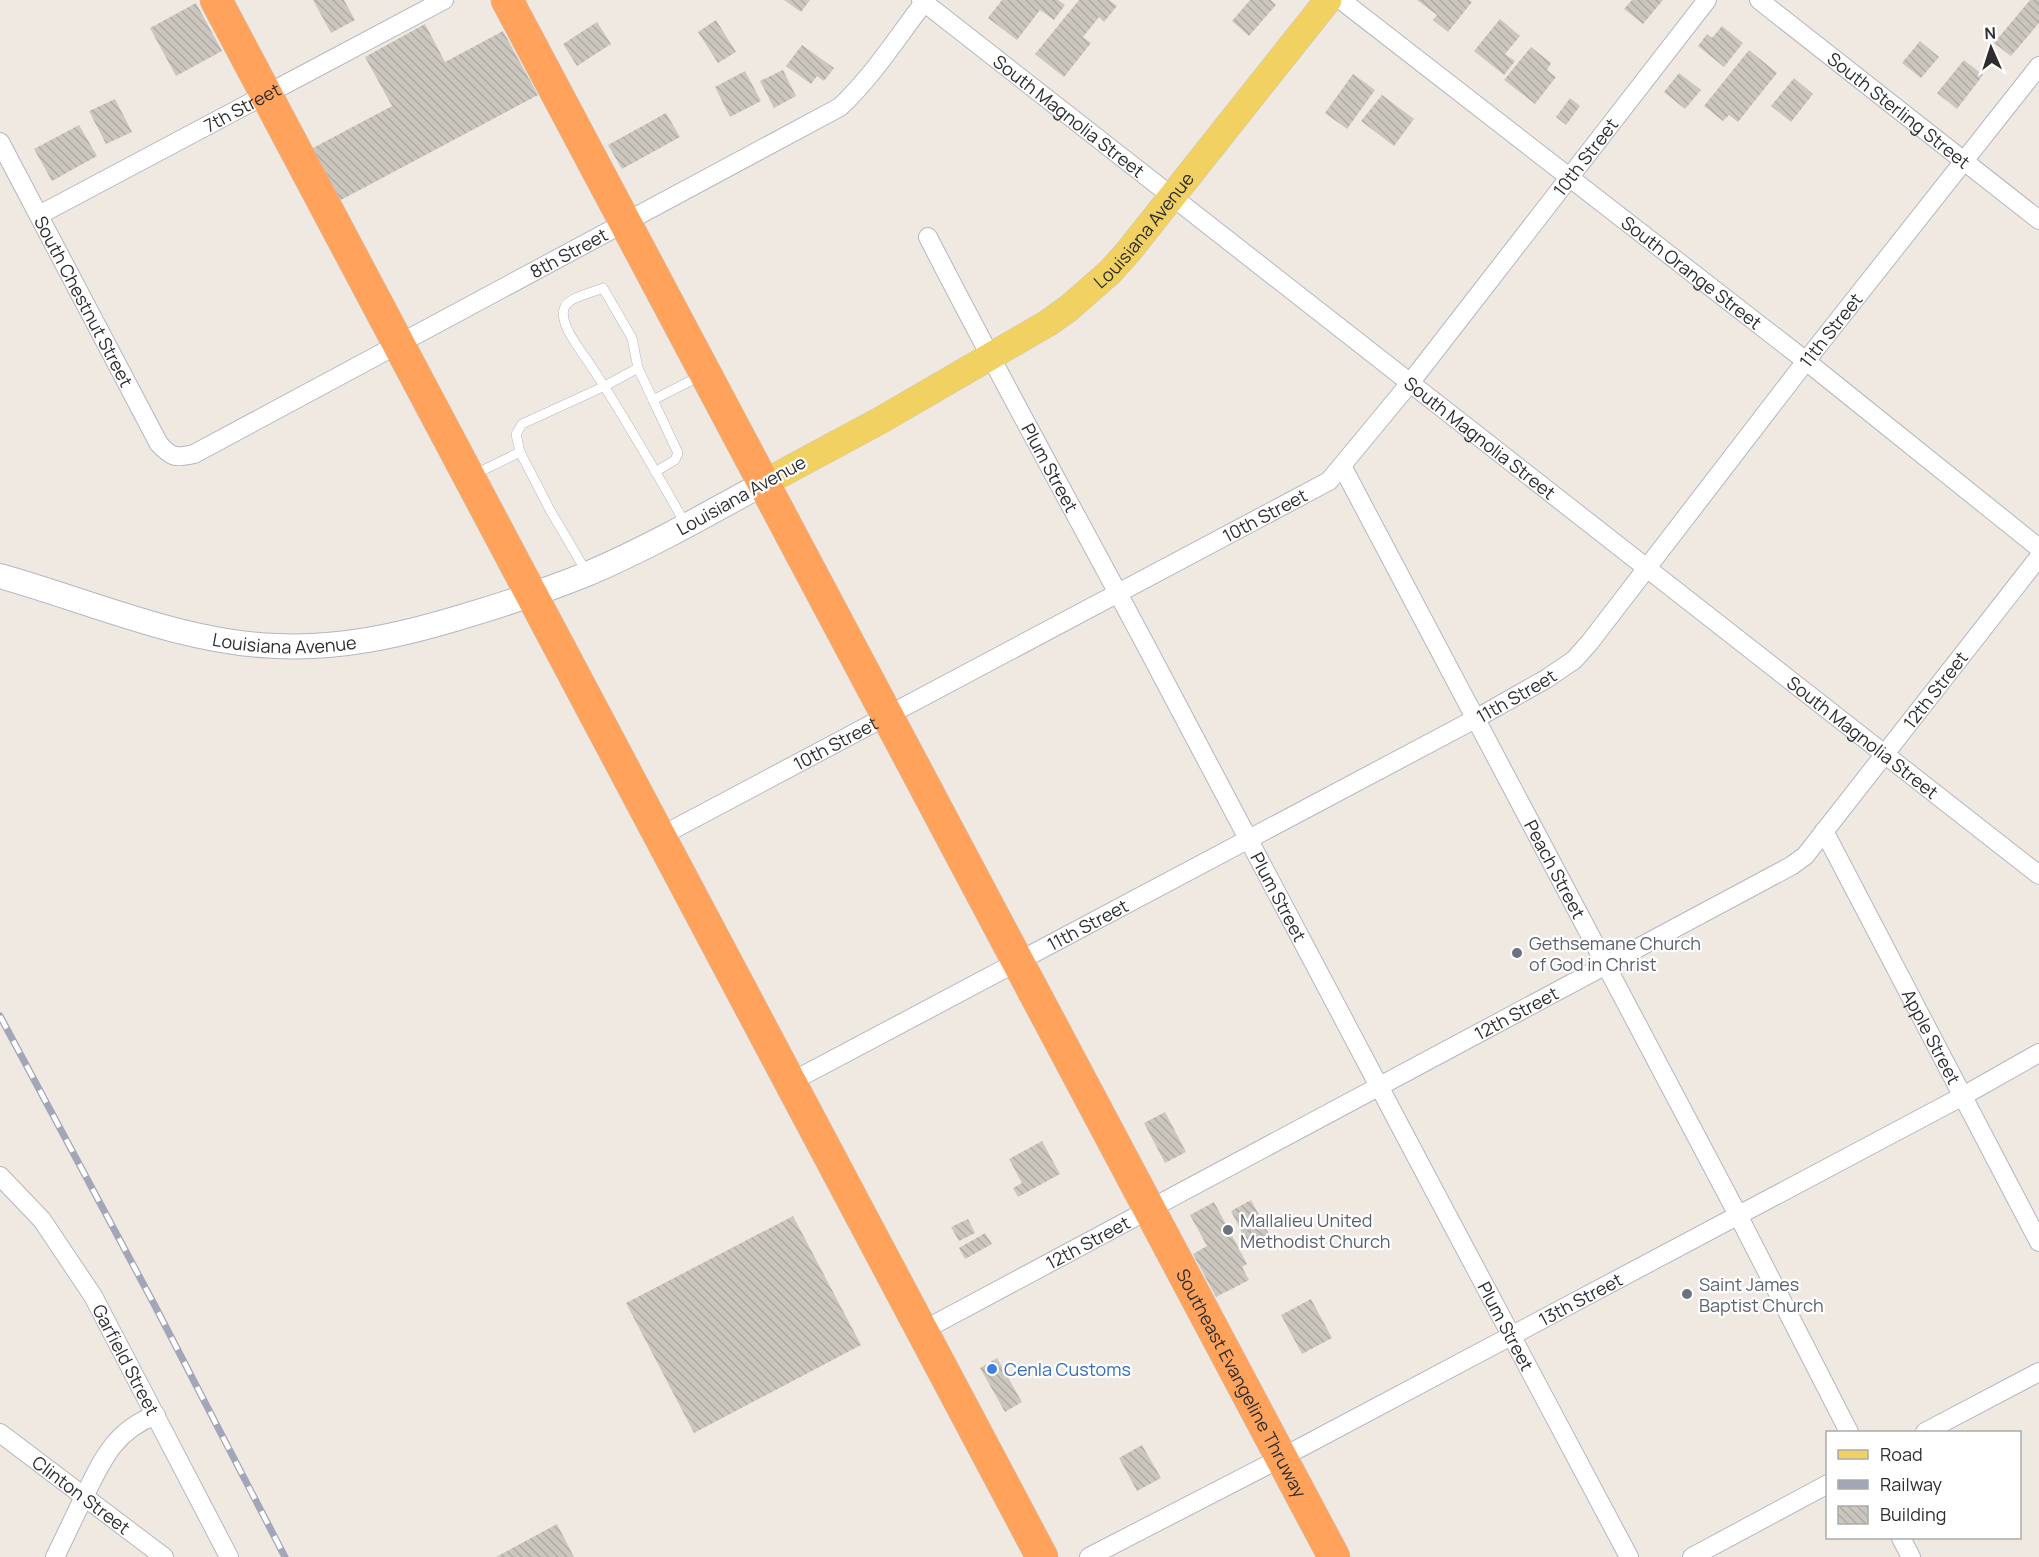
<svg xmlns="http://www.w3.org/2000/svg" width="2039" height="1557" viewBox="0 0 2039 1557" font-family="Manrope,sans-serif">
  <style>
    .building { fill: url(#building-back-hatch) }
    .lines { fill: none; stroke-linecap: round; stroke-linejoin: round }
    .lane-casing { stroke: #b4b7c1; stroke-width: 10 }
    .street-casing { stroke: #b4b7c1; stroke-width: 20 }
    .secondary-casing { stroke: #b4b7c1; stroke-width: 26 }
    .primary-casing { stroke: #c9c9c9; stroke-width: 28 }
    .highway-casing { stroke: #c9c9c9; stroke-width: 33 }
    .lane { stroke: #fff; stroke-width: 9 }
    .street { stroke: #fff; stroke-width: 18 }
    .secondary { stroke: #fff; stroke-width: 24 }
    .primary { stroke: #f2d163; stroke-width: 27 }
    .highway { stroke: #ffa35c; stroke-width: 32 }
    .rail-casing { stroke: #a3a6b8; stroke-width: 7 }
    .rail { stroke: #fff; stroke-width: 4.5; stroke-dasharray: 14; stroke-linecap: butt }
    .worship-dot { fill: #6b7280; stroke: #fff; stroke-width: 2 }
    .shop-dot { fill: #3f7fe0; stroke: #fff; stroke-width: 2 }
    .labels { text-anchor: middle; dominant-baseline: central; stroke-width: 4.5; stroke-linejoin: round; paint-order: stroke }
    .street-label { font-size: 18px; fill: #2e2e2e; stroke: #fff }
    .worship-label { font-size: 18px; fill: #5b616d; stroke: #fff; text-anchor: start }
    .shop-label { font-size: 18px; fill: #366cbe; stroke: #fff; text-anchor: start }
  </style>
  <defs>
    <pattern id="building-back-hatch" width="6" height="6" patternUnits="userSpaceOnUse" patternTransform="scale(1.5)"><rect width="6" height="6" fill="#cbc7bf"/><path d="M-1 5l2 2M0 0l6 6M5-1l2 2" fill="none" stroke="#afaba4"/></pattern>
  </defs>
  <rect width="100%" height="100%" fill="#efe9e1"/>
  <g class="building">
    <path d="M313,0H344L355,20L331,33Z"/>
    <path d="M784,0H810L801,12Z"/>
    <path d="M1002,0H1058L1065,5L1054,20L1040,10L1017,40L988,18Z"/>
    <path d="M1079,0H1109L1117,6L1104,22L1099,17L1083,37L1091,43L1064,77L1035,54Z"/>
    <path d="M1250,0H1271L1276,5L1249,36L1232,21Z"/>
    <path d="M1417,0H1469L1472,2L1448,32L1433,20L1437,15Z"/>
    <path d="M1632,0H1663L1643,24L1624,9Z"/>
    <path d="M2030,0H2039V23L2011,56L1994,43Z"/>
    <path d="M196,3L222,51L176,76L150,28Z"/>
    <path d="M1500,19L1520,36L1505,54L1515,61L1504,75L1474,51Z"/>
    <path d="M716,20L736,52L718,63L698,32Z"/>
    <path d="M597,22L611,44L577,66L563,44Z"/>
    <path d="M425,24L445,62L503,31L538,95L339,201L311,149L392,106L365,57Z"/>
    <path d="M1722,26L1743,43L1724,67L1698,46L1707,34L1712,38Z"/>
    <path d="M1920,41L1939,57L1921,78L1902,63Z"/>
    <path d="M802,45L834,68L824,81L817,76L811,84L786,66Z"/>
    <path d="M1531,47L1551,63L1547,70L1556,77L1535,104L1504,80Z"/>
    <path d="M1749,50L1777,73L1738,122L1729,115L1723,121L1704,106Z"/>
    <path d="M1964,60L1983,75L1957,109L1937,93Z"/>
    <path d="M783,70L796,96L774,108L760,81Z"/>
    <path d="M745,71L761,101L730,117L715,87Z"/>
    <path d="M1679,73L1701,90L1685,109L1664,92Z"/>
    <path d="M1353,74L1375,90L1347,129L1325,113Z"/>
    <path d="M1794,78L1813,94L1791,122L1771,106Z"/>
    <path d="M1382,95L1414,119L1394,146L1361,121Z"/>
    <path d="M1570,98L1580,106L1566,125L1556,117Z"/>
    <path d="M115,99L132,132L106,144L89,111Z"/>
    <path d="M666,113L680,137L622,169L608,145Z"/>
    <path d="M79,125L97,156L52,181L34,149Z"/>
    <path d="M1165,1112L1186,1152L1165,1163L1144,1123Z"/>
    <path d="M1042,1141L1060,1174L1018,1197L1013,1188L1022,1183L1009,1159Z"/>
    <path d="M1251,1200L1271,1238L1250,1248L1231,1211Z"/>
    <path d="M1214,1202L1247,1264L1242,1267L1249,1280L1216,1297L1193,1254L1207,1246L1190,1215Z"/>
    <path d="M793,1216L861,1345L694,1433L626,1303Z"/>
    <path d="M968,1219L975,1233L959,1241L951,1227Z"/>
    <path d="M985,1233L992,1244L965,1259L959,1248Z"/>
    <path d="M1311,1299L1332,1338L1302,1354L1281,1315Z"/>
    <path d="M997,1358L1022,1402L1005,1412L980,1368Z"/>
    <path d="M1142,1445L1161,1478L1137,1491L1119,1458Z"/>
    <path d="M557,1524L574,1557H496Z"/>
  </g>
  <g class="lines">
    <g class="lane-casing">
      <g id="lane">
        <path d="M638,368L632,338L603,288C592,293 567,297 564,309C559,325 583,353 591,366C625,417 655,471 685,523"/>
        <path d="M653,400L678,453L675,460L655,472"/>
        <path d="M473,475L520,452"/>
        <path d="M587,573L550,510L520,452L516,434L522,424L605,386L638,368L653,400L702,375"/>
      </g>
    </g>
    <g class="street-casing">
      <g id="street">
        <path id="s1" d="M921,0L2039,875"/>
        <path id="s2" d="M1341,0L1806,361L2039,548"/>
        <path id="s3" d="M1759,0L2039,220"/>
        <path id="s4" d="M0,142L159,444C172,458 176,458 194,454L840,107C874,75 898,36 926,0"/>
        <path id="s5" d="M39,215L444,0"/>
        <path id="s6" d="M928,237C1003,384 1084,528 1161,674C1317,969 1472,1263 1629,1557"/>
        <path id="s7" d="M1342,466L1738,1215L1849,1432"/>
        <path id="s8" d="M1824,831L2039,1242"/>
        <path id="s9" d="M659,837L1329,481L1410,383L1707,0"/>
        <path id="s10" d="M789,1083L1477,718L1546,679L1574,660L1590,642L1806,361L2039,66"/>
        <path id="s11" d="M0,1176L42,1220L93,1296L229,1557"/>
        <path id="s12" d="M922,1331L1791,866L1805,856L2039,557"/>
        <path d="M1925,1432L2039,1372"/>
        <path id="s13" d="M0,1433L164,1557"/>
        <path d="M1901,1538L1911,1557"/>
        <path d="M55,1557C65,1537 74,1517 84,1497C102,1460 115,1430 156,1415"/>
        <path id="s14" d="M1089,1557L1281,1458L1963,1096L2039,1053"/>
        <path d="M1692,1557L1828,1484"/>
      </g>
    </g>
    <g class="secondary-casing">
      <g id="secondary">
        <path id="s15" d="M0,576C89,601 183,643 276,646C339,649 398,636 458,618C502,605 545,591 587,574C648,548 706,515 764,483"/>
      </g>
    </g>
    <g class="primary-casing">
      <g id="primary">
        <path id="s16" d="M764,483L881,420L1048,323L1069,308L1110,272L1128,252L1328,0"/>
      </g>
    </g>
    <g class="highway-casing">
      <g id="highway">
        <path d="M216,0L1042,1557"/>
        <path id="s17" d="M507,0L1334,1557"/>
      </g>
    </g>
    <use href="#lane" class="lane"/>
    <use href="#street" class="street"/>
    <use href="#secondary" class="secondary"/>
    <use href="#primary" class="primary"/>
    <use href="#highway" class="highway"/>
    <g class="rail-casing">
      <path id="rail" d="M0,1016L154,1304L285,1557"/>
    </g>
    <use href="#rail" class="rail"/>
  </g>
  <g class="worship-dot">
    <circle cx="1517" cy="953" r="6"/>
    <circle cx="1228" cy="1230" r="6"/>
    <circle cx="1687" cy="1294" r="6"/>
  </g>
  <circle class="shop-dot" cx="992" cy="1369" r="6"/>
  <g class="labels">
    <g class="street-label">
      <text stroke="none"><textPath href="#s5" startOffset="230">7th Street</textPath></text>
      <text stroke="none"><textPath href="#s3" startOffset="178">South Sterling Street</textPath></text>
      <text stroke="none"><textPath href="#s1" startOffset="188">South Magnolia Street</textPath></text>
      <text stroke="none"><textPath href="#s9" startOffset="1172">10th Street</textPath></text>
      <text stroke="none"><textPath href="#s16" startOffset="460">Louisiana Avenue</textPath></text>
      <text stroke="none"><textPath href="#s4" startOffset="806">8th Street</textPath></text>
      <text stroke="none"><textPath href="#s2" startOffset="444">South Orange Street</textPath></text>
      <text stroke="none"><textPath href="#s4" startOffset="180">South Chestnut Street</textPath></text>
      <text stroke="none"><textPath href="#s10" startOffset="1310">11th Street</textPath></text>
      <text stroke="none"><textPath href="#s1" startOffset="710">South Magnolia Street</textPath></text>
      <text stroke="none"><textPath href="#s6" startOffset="261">Plum Street</textPath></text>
      <text transform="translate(741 495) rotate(-29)">Louisiana Avenue</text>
      <text stroke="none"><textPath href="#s9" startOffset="686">10th Street</textPath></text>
      <text stroke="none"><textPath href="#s15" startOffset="294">Louisiana Avenue</textPath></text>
      <text stroke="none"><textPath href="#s12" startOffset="1214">12th Street</textPath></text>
      <text stroke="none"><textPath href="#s10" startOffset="824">11th Street</textPath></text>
      <text stroke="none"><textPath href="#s1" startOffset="1196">South Magnolia Street</textPath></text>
      <text stroke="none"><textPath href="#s9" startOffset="200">10th Street</textPath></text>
      <text stroke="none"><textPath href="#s7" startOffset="456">Peach Street</textPath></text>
      <text stroke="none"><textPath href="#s6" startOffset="747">Plum Street</textPath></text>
      <text stroke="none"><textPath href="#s10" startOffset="338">11th Street</textPath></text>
      <text stroke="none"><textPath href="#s12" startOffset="674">12th Street</textPath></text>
      <text stroke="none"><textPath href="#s8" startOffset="232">Apple Street</textPath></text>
      <text stroke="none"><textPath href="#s12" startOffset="188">12th Street</textPath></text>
      <text stroke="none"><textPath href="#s14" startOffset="555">13th Street</textPath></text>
      <text stroke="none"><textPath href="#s6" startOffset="1233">Plum Street</textPath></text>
      <text stroke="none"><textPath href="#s11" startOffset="224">Garfield Street</textPath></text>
      <text stroke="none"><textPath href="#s17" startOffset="1566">Southeast Evangeline Thruway</textPath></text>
      <text stroke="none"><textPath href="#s13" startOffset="102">Clinton Street</textPath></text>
    </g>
    <g class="worship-label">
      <text x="1529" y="943">Gethsemane Church<tspan x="1529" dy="21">of God in Christ</tspan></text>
      <text x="1240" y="1220">Mallalieu United<tspan x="1240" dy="21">Methodist Church</tspan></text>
      <text x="1699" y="1284">Saint James<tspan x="1699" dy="21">Baptist Church</tspan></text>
    </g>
    <g class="shop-label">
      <text x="1004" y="1369">Cenla Customs</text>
    </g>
  </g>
  <rect x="1826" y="1431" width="195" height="108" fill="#ffffff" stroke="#ababab" stroke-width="1.5"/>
  <rect x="1838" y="1450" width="30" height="9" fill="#f2d163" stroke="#ababab" stroke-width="1.5"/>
  <text x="1880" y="1461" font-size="18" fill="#2e2e2e">Road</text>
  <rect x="1838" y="1480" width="30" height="9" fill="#a3a6b8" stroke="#ababab" stroke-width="1.5"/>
  <text x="1880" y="1491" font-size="18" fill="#2e2e2e">Railway</text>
  <rect x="1838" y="1506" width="30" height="18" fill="url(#building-back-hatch)" stroke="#ababab" stroke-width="1.5"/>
  <text x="1880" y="1521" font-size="18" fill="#2e2e2e">Building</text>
  <g transform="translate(1991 48) rotate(357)" stroke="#ffffff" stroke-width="4.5" paint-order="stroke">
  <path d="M0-4.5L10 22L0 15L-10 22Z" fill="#2e2e2e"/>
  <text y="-9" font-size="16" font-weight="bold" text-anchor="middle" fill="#2e2e2e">N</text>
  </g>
</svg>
